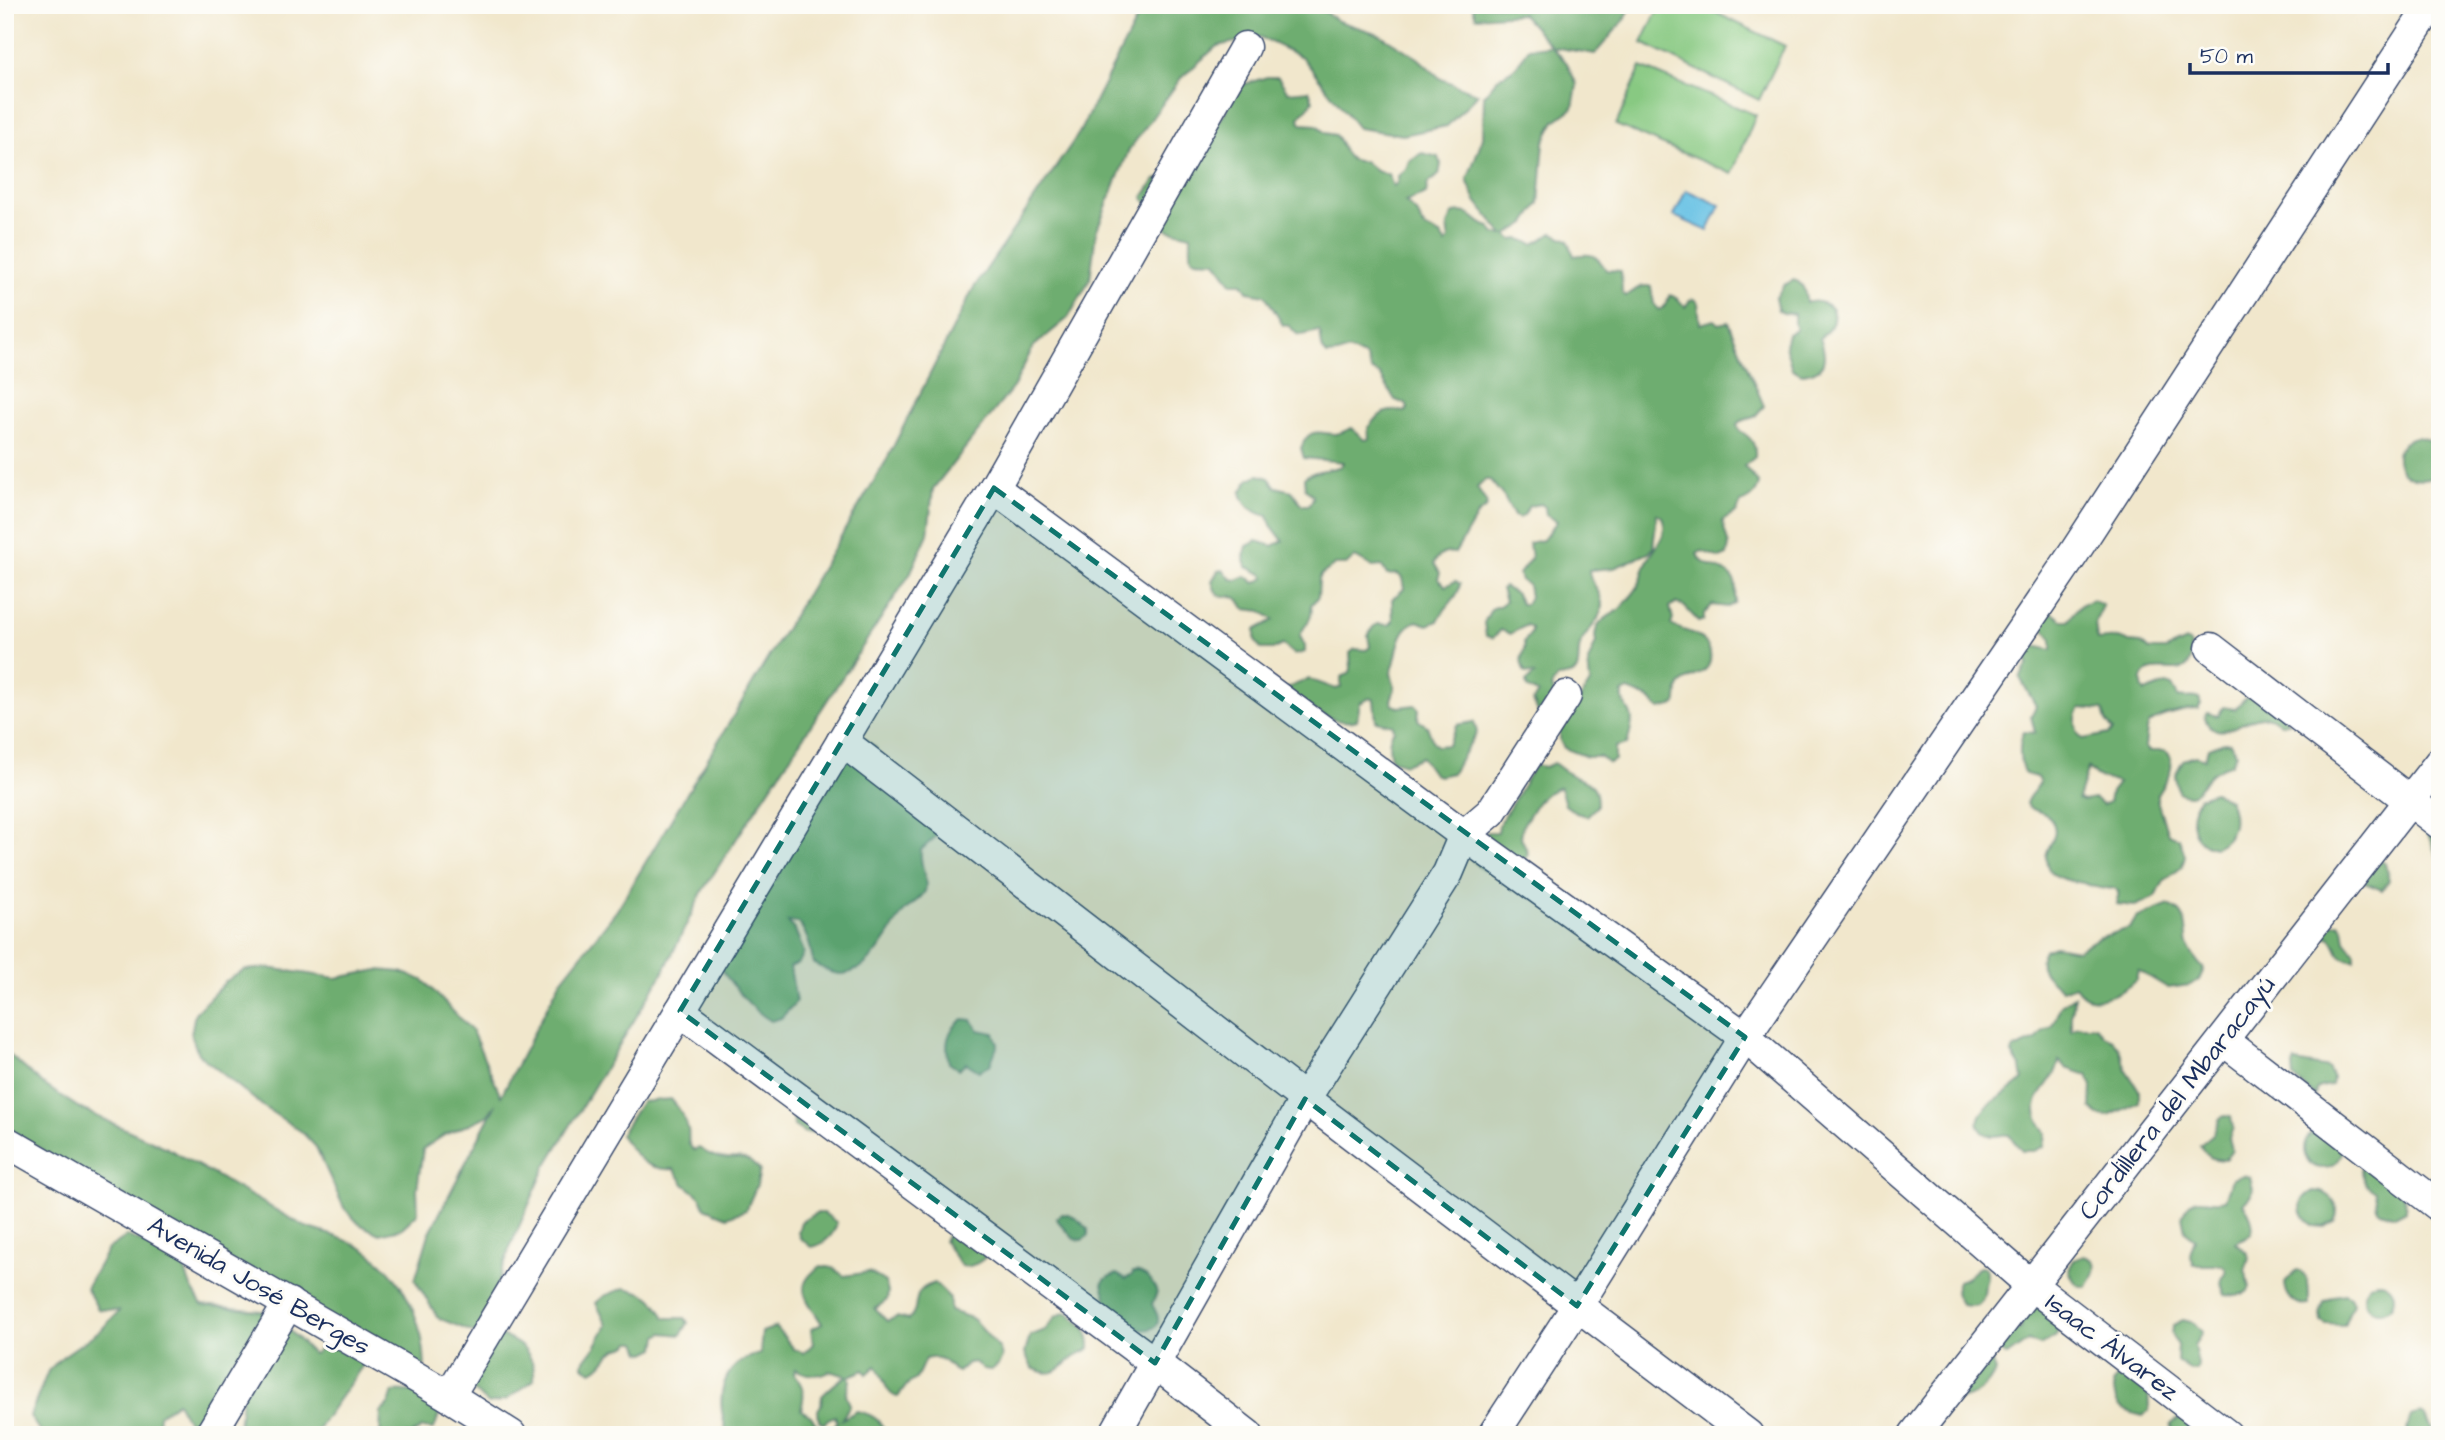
<svg xmlns="http://www.w3.org/2000/svg" width="2445" height="1440" viewBox="0 0 2445 1440" font-family="'Architects Daughter',sans-serif">
  <style>
    .green { fill: #88c982; stroke: #527c70; stroke-width: 2 }
    .forest { fill: #6ead70; stroke: #446e67; stroke-width: 2; fill-rule: evenodd }
    .water { fill: #66c1e4; stroke: #4078a1; stroke-width: 2 }
    .lines { fill: none; stroke-linecap: round; stroke-linejoin: round }
    .street-casing { stroke: #3b4b6e; stroke-width: 33 }
    .street { stroke: #fff; stroke-width: 30 }
    .marked { fill: #0f766e; fill-opacity: 0.2; stroke: #0f766e; stroke-width: 5; stroke-dasharray: 14 9; stroke-linejoin: round }
    .labels { text-anchor: middle; dominant-baseline: central; stroke-width: 6; stroke-linejoin: round; paint-order: stroke }
    .street-label { font-size: 26px; fill: #1b2f5e; stroke: #fdfcf7 }
  </style>
  <rect width="100%" height="100%" fill="#fdfcf7"/>
  <filter id="ink" filterUnits="userSpaceOnUse"><feTurbulence type="fractalNoise" baseFrequency=".0143" numOctaves="2"/><feDisplacementMap in="SourceGraphic" scale="14" xChannelSelector="R" yChannelSelector="G"/><feConvolveMatrix kernelMatrix="1 2 1 2 8 2 1 2 1" color-interpolation-filters="sRGB"/></filter>
  <filter id="wash" filterUnits="userSpaceOnUse"><feTurbulence type="fractalNoise" baseFrequency=".00686" numOctaves="4" result="noise"/><feDisplacementMap in="SourceGraphic" scale="28" xChannelSelector="R" yChannelSelector="G"/><feGaussianBlur stdDeviation="1.57" result="paint"/><feColorMatrix in="noise" values="0 0 0 0 0 0 0 0 0 0 0 0 0 0 0 0 0 1.4 0 .05"/><feComposite in="paint" operator="in"/></filter>
  <g filter="url(#wash)">
    <rect width="100%" height="100%" fill="#f1e7cc"/>
    <g class="green">
      <path d="M1660,5H1700L1785,46L1759,100L1642,43Z"/>
      <path d="M1641,67L1756,115L1732,174L1616,125Z"/>
    </g>
    <g class="forest">
      <path d="M1144,5H1315L1338,21L1379,34L1418,58L1441,79L1478,94L1447,126L1403,135L1358,128L1302,57L1260,37L1217,46L1181,78L1129,150L1096,232L1090,280L1068,318L1033,347L1014,386L933,489L928,534L910,574L703,890L664,971L546,1166L510,1247L481,1335C509,1331 537,1350 534,1380L506,1400L489,1404L471,1389L466,1380L480,1335L438,1318L415,1280L429,1234L496,1104L487,1116L443,1136L423,1149L417,1189L418,1213L401,1229L379,1234L359,1224L344,1208L316,1147L302,1132L264,1107L198,1054L191,1034L195,1013L226,981L245,970L268,968L336,978L378,970L401,972L423,980L472,1031L501,1096L560,982L617,910L886,461L973,289L1079,133Z"/>
      <path d="M1472,5H1632L1625,19L1595,54L1552,47L1567,63L1577,85L1573,108L1555,121L1544,142L1539,204L1526,223L1507,235L1513,240L1519,239L1534,244L1553,233L1568,240L1574,256C1591,253 1597,254 1606,270L1621,271L1622,293L1626,296C1635,291 1641,283 1651,287L1654,304L1659,310L1664,307L1670,295L1677,298L1685,307L1690,300L1695,299L1698,303L1700,324L1714,320L1718,324L1728,322L1764,406L1754,417L1741,421L1737,424L1739,430C1750,437 1756,442 1755,457L1744,466L1759,484C1756,495 1750,499 1741,503L1736,513L1722,521L1729,546L1727,555L1720,558L1702,551L1697,554C1704,570 1725,565 1734,580C1738,586 1734,595 1735,602L1728,607L1712,605L1704,614V620L1699,622L1684,606L1676,603L1670,607L1673,619L1671,625C1680,630 1690,631 1698,636C1704,640 1709,646 1710,653C1714,678 1684,674 1678,689C1677,694 1678,699 1676,705L1660,709C1655,706 1653,700 1648,698C1642,696 1634,692 1628,690L1623,693C1621,704 1628,706 1631,715C1634,724 1629,736 1627,744L1615,747V760L1609,763L1600,757H1587L1564,748L1560,741V731L1590,683L1588,662L1596,642C1591,624 1608,617 1620,609C1623,606 1635,592 1637,588C1642,580 1643,570 1647,562C1654,547 1670,535 1662,517L1657,514L1653,548L1649,553L1614,568L1589,570C1589,583 1602,591 1602,605C1602,620 1587,630 1581,643C1577,651 1580,662 1577,670C1574,677 1563,675 1557,678L1551,687L1555,696L1538,713L1533,701L1538,693L1528,689L1526,682L1534,675L1525,673C1516,654 1527,655 1524,642L1531,633V628L1527,625L1510,634L1501,630L1493,638L1486,636L1484,623L1491,609L1501,605L1505,601L1501,589L1504,587L1516,594L1521,604H1526L1530,597L1528,585L1521,581L1519,574L1531,558L1529,543L1543,540L1557,521L1546,515L1545,507L1541,504L1529,506L1524,515L1519,518L1514,516L1504,497L1490,480H1485L1477,488L1486,502L1487,507L1478,514L1455,553C1446,551 1438,555 1434,563L1440,573L1438,579L1446,586L1455,581L1460,584C1459,599 1443,607 1438,621L1428,625L1417,621C1395,629 1399,657 1391,673L1395,689L1391,700L1393,705L1399,707L1415,705L1419,709L1418,720L1427,726L1433,742L1437,746L1448,745L1457,725L1474,722L1477,732L1455,768L1452,773L1438,776L1433,774L1421,757L1405,764L1392,760C1388,751 1388,737 1394,730L1393,725L1376,721L1374,700L1370,698L1360,703L1357,720C1333,728 1304,703 1285,691L1289,687L1309,679L1336,689L1341,687V677L1349,674L1351,669L1350,653L1355,649L1366,650L1370,647L1368,636L1373,627L1378,624L1389,625L1393,621L1392,599L1404,589L1402,578L1398,574L1387,575L1382,566L1373,567L1355,557L1346,565H1335L1321,575L1319,580L1318,597L1311,605C1314,620 1304,624 1300,636L1305,646V652L1295,655L1283,645L1273,649H1261L1255,640V630L1274,620L1261,611L1245,609C1242,606 1241,602 1238,599C1226,590 1218,606 1212,581L1218,571L1223,570L1231,579L1237,580L1246,576L1255,583L1265,578L1262,574L1247,567L1244,557L1247,546L1257,541L1273,546L1283,541L1271,525L1268,516C1255,513 1245,507 1241,493L1249,479L1259,475L1269,478L1276,487L1292,491L1302,505H1308L1312,501L1313,496L1305,488L1304,478C1315,469 1329,471 1341,466L1343,462L1304,458L1301,448C1309,427 1318,433 1335,434C1340,434 1346,430 1352,428L1364,440L1369,439L1368,428C1378,413 1388,408 1405,412L1408,408L1406,404L1395,400L1380,375L1371,370L1365,356L1348,350L1338,354L1327,355C1319,348 1323,339 1319,331L1302,335L1297,334L1289,326L1283,325L1265,295L1248,292L1242,283H1231L1216,261C1187,259 1191,265 1191,235L1169,230L1161,224L1143,197L1155,180L1189,173L1193,169L1194,164L1241,85L1267,77H1278L1288,92L1309,90L1313,101L1299,118L1301,124L1317,125L1325,133L1335,135C1347,148 1341,163 1364,161L1376,171L1388,174L1393,186L1397,183L1398,176L1406,169L1409,161L1422,153L1439,157L1441,164L1439,175L1428,183L1426,194L1405,202L1417,213L1425,228L1440,235L1446,244L1449,239C1446,229 1448,222 1454,213C1475,209 1474,224 1490,227L1495,234L1503,235L1476,201L1467,180L1483,137L1484,95L1498,78L1516,67L1529,48L1551,46L1522,14L1476,17Z"/>
      <path d="M1794,280C1804,283 1806,293 1806,303C1818,299 1836,304 1833,320C1833,327 1824,334 1820,338C1828,359 1826,371 1802,374L1792,369L1785,345L1788,334L1796,330L1794,324V314L1783,313L1778,310L1775,299L1784,285Z"/>
      <path d="M2415,437C2424,438 2433,440 2436,448L2440,447V480L2436,476L2434,479L2431,477C2398,488 2382,446 2415,437Z"/>
      <path d="M2093,600L2103,606L2095,622L2097,640L2119,638L2129,642L2141,643L2149,650H2166L2186,641L2191,645C2194,680 2174,667 2153,670C2141,672 2139,684 2145,692L2166,684L2172,686L2178,697C2185,699 2192,696 2199,699L2201,704L2198,709C2186,709 2156,716 2149,724C2146,729 2146,741 2145,747L2149,751H2165C2180,766 2165,781 2157,795V800L2168,834L2179,838L2185,855L2182,867L2164,881L2156,897L2135,906L2117,904L2119,892L2115,888C2102,890 2096,887 2083,883C2067,879 2047,881 2046,858C2046,847 2058,837 2054,826C2050,809 2033,814 2026,804C2028,794 2037,791 2040,781L2036,777L2025,774C2019,764 2018,742 2024,732L2035,733L2031,716L2036,706L2020,678L2028,664C2025,657 2023,651 2030,645L2052,650V639L2044,629L2039,627L2049,610L2062,620H2068L2082,604ZM2080,708L2103,710L2106,721L2113,730L2109,734L2083,739C2074,733 2074,716 2080,708ZM2088,768L2096,776L2118,783L2111,792L2109,802L2103,805L2094,799L2083,801L2078,799Z"/>
      <path d="M2256,693L2289,722C2279,726 2278,719 2269,717C2244,713 2221,749 2204,718L2207,713L2218,716L2223,707L2235,709L2245,698Z"/>
      <path d="M860,737L875,747L882,764L942,831L921,850C919,865 929,881 925,891C921,900 908,906 902,914C888,934 871,972 843,974C833,975 823,968 813,963C811,947 808,936 799,923L788,922L795,930L804,952L799,963L790,967L796,1002L781,1018L771,1021C748,1007 732,984 716,963L757,888L778,878V867Z"/>
      <path d="M2224,742L2230,743L2236,753L2231,764C2224,767 2215,770 2210,775C2199,785 2196,802 2178,792L2175,775L2183,760L2195,756L2205,759L2208,748Z"/>
      <path d="M1554,763C1559,767 1564,771 1569,774C1587,785 1597,778 1597,806L1587,816L1576,813L1565,805L1560,787L1547,793L1538,801L1523,825L1521,837L1528,853L1523,864C1499,871 1485,881 1470,856L1487,832H1498L1499,825L1535,765L1545,767Z"/>
      <path d="M2214,792L2229,800C2237,818 2235,838 2215,847C2190,843 2187,817 2199,797Z"/>
      <path d="M2440,823V863L2427,832Z"/>
      <path d="M2380,859L2385,863L2389,880L2382,890L2367,884L2363,880Z"/>
      <path d="M2169,905C2185,912 2186,922 2187,938C2187,949 2197,962 2204,969L2199,980L2190,985L2168,988L2138,970L2136,980C2121,994 2088,1011 2075,985L2062,990C2049,978 2033,969 2044,950L2055,946L2078,950L2098,938L2130,928L2136,918Z"/>
      <path d="M2339,923L2343,927L2345,940L2355,953V959C2332,959 2342,949 2330,937L2313,938L2328,925Z"/>
      <path d="M2074,996L2071,1013V1030L2077,1026H2096L2103,1035L2112,1039L2119,1048L2126,1070L2139,1090V1102L2109,1116L2098,1115L2091,1108L2092,1086L2087,1075L2066,1068L2059,1061C2057,1082 2028,1095 2038,1119C2040,1124 2044,1128 2046,1134L2044,1146L2034,1151H2022L2009,1135C2003,1134 1997,1136 1992,1136C1988,1135 1984,1134 1982,1131C1965,1109 2015,1092 2023,1079L2021,1068L2012,1054L2014,1049L2036,1040L2043,1031L2052,1026L2061,1005Z"/>
      <path d="M963,1019L972,1020L979,1030L994,1033L998,1044L990,1065L979,1071L966,1063L958,1069L949,1063C945,1045 946,1030 963,1019Z"/>
      <path d="M5,1051L43,1084L81,1109L165,1147L306,1227C328,1234 355,1241 372,1255C406,1281 424,1325 425,1366L368,1358L315,1433L247,1435L239,1426L244,1379L225,1369L231,1388L211,1423L188,1422L177,1402L159,1415L157,1435H42L30,1416L48,1371L62,1357L102,1329L119,1311L98,1309L86,1288L108,1249L127,1236L169,1252L184,1267L191,1287L202,1305L271,1312L313,1354L333,1340L5,1126Z"/>
      <path d="M2295,1062L2328,1068L2333,1078L2332,1085L2320,1087L2316,1090L2315,1096L2294,1078L2293,1067Z"/>
      <path d="M671,1099C679,1108 685,1117 688,1129C690,1138 685,1143 694,1150L699,1148C705,1152 714,1157 721,1158C739,1159 746,1155 760,1170L757,1185L746,1210L727,1217L705,1208L701,1197L684,1184L674,1169C645,1171 636,1156 620,1135L641,1102Z"/>
      <path d="M793,1111L819,1132L805,1133L794,1126Z"/>
      <path d="M2225,1116L2231,1117L2233,1128L2229,1138L2232,1149L2225,1160C2211,1159 2207,1158 2200,1145L2213,1134L2220,1118Z"/>
      <circle cx="2323" cy="1149" r="19"/>
      <path d="M2366,1165C2380,1176 2409,1190 2406,1210L2395,1216L2381,1211L2377,1208L2375,1191C2366,1187 2361,1178 2361,1169Z"/>
      <path d="M2243,1175L2250,1177L2253,1189L2251,1195L2243,1203C2248,1210 2256,1224 2251,1233C2249,1237 2240,1239 2235,1242C2247,1254 2253,1251 2245,1270L2250,1287L2247,1292L2237,1296L2225,1295C2222,1286 2218,1281 2226,1274V1269L2222,1265H2194L2190,1254L2195,1239L2185,1231L2182,1216C2194,1188 2206,1206 2225,1200L2232,1179Z"/>
      <path d="M2313,1191C2330,1191 2343,1205 2334,1221L2324,1227L2313,1226C2298,1215 2296,1200 2313,1191Z"/>
      <path d="M816,1213H824L837,1223C834,1235 824,1245 811,1247L800,1238L798,1232L801,1222Z"/>
      <path d="M1061,1214C1072,1213 1081,1222 1088,1229V1236L1082,1240L1074,1239L1058,1221L1057,1218Z"/>
      <path d="M955,1223L988,1253C983,1262 971,1268 961,1266L944,1241Z"/>
      <path d="M2084,1256C2104,1262 2094,1276 2086,1287C2075,1286 2072,1279 2069,1269L2074,1260Z"/>
      <path d="M821,1266L833,1268L844,1276L869,1272L885,1282L888,1292L887,1300L875,1309L887,1321L897,1317L908,1320C923,1306 907,1291 935,1283L950,1298V1311L972,1318L1000,1349L1002,1358L998,1365L991,1370L982,1369L975,1362L968,1363L958,1372C943,1366 949,1354 925,1359L916,1379L907,1385L898,1397C885,1395 884,1376 876,1366L867,1374L864,1370L849,1376L850,1381L846,1395L850,1405L842,1419L857,1411C872,1414 882,1420 886,1435H827L837,1422L835,1416L828,1419L824,1424L819,1421L818,1410L821,1405L822,1396C828,1390 841,1378 847,1376L829,1371C819,1377 805,1375 795,1369L794,1374C805,1388 805,1394 801,1410L811,1416L823,1435H728C715,1400 719,1363 760,1354L762,1332L776,1327L794,1349L804,1353L813,1344L811,1329L822,1324C807,1299 791,1286 821,1266Z"/>
      <path d="M1980,1267L1986,1268C1989,1276 1986,1278 1985,1286C1984,1302 1981,1309 1962,1305L1956,1296L1955,1291L1958,1281C1972,1277 1970,1272 1980,1267Z"/>
      <path d="M2297,1270C2312,1274 2308,1293 2309,1305C2294,1308 2285,1295 2285,1282Z"/>
      <path d="M1133,1272C1146,1273 1153,1281 1157,1293L1152,1304C1154,1309 1158,1314 1158,1319C1160,1334 1134,1330 1126,1326C1119,1321 1112,1313 1105,1308L1107,1301L1102,1284C1106,1277 1109,1276 1117,1274L1125,1279L1132,1275Z"/>
      <circle cx="2379" cy="1297" r="15"/>
      <path d="M624,1288C646,1292 655,1297 665,1318H685L688,1323L681,1335L663,1333L658,1336L656,1348L646,1353L641,1352L637,1342H631C626,1349 623,1345 615,1350C606,1356 603,1367 592,1371L583,1366V1363L595,1347L607,1325L596,1303L604,1296Z"/>
      <path d="M2345,1294L2350,1297L2353,1303L2344,1325L2326,1324L2321,1321L2320,1314L2324,1302L2334,1296Z"/>
      <path d="M2034,1298L2060,1325L2056,1336L2040,1346L2028,1341L2007,1356L1997,1349L2010,1330L2021,1329L2023,1306Z"/>
      <path d="M1067,1312C1080,1322 1091,1330 1090,1348C1086,1352 1079,1353 1074,1357C1058,1371 1054,1378 1032,1368L1025,1353L1030,1336L1045,1330L1056,1316Z"/>
      <path d="M2183,1320L2194,1323L2202,1332L2194,1346L2198,1364L2197,1370L2191,1371L2177,1361L2178,1345C2173,1338 2169,1334 2173,1325Z"/>
      <path d="M1991,1360L1995,1371C1988,1388 1975,1397 1956,1401Z"/>
      <path d="M2118,1369L2148,1385L2149,1410L2143,1416C2118,1410 2115,1407 2113,1382L2120,1375Z"/>
      <path d="M427,1390L442,1406L434,1429L422,1428L412,1435H380L381,1412L389,1404L393,1392Z"/>
      <path d="M2421,1413L2426,1416L2433,1432L2429,1435H2408L2407,1428L2411,1417Z"/>
      <path d="M2181,1418L2218,1435H2175L2171,1424Z"/>
    </g>
    <path class="water" d="M1686,190L1720,205L1708,231L1674,216Z"/>
  </g>
  <g filter="url(#ink)">
    <g class="lines">
      <g class="street-casing">
        <g id="street">
          <path d="M994,488L1464,835L1745,1037L2031,1285L2227,1435"/>
          <path d="M2211,648L2440,824"/>
          <path d="M842,741L1305,1099L1748,1435"/>
          <path d="M680,1011L1155,1363L1248,1435"/>
          <path d="M2223,1040L2440,1207"/>
          <path d="M5,1141L449,1396L511,1435"/>
          <path d="M449,1396L994,488L1245,47"/>
          <path d="M210,1435L289,1303"/>
          <path d="M1114,1435L1305,1099L1448,873L1464,835L1491,812L1566,696"/>
          <path d="M1493,1435L1577,1306L1745,1037L2074,553L2431,5"/>
          <path d="M1914,1435L2440,762"/>
        </g>
      </g>
      <use href="#street" class="street"/>
    </g>
  </g>
  <path class="marked" d="M994,488L1745,1037L1577,1306L1305,1099L1155,1363L680,1011Z"/>
  <g class="labels">
    <g class="street-label">
      <text transform="translate(2177 1098) rotate(-52)">Cordillera del Mbaracayú</text>
      <text transform="translate(259 1286) rotate(30)">Avenida José Berges</text>
      <text transform="translate(2112 1347) rotate(37)">Isaac Álvarez</text>
    </g>
  </g>
  <rect width="2445" height="1440" fill="none" stroke="#fdfcf7" stroke-width="28"/>
  <path d="M2190 63v10h198v-10" fill="none" stroke="#1b2f5e" stroke-width="3.5"/>
  <text x="2200" y="63" font-size="21" fill="#1b2f5e" stroke="#fdfcf7" stroke-width="5" paint-order="stroke">50 m</text>
</svg>
